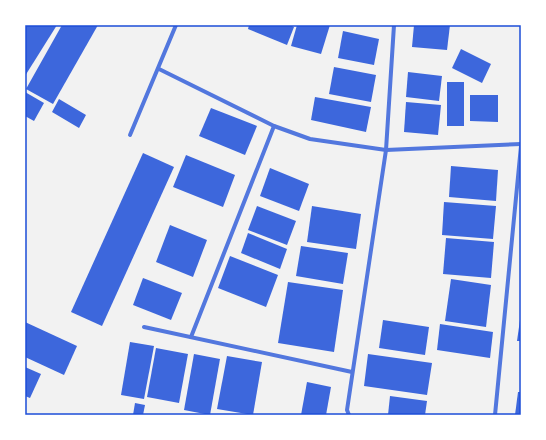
<svg xmlns="http://www.w3.org/2000/svg" width="546" height="440" viewBox="0 0 546 440" font-family="Poppins,sans-serif">
  <style>
    .building { fill: #3d67dc }
    .lines { fill: none; stroke-linecap: round; stroke-linejoin: round }
    .minor { stroke: #5277de; stroke-width: 4 }
    .neatline { fill: none; stroke: #1d4ed8; stroke-width: 1.5 }
  </style>
  <rect width="100%" height="100%" fill="#f2f2f2"/>
  <g class="building">
    <path d="M25,25H57L25,76Z"/>
    <path d="M62,25H98L53,104L26,89Z"/>
    <path d="M249,25H290L294,27L287,45L248,29Z"/>
    <path d="M297,25H330L321,54L291,46Z"/>
    <path d="M414,25H450L447,50L412,47Z"/>
    <path d="M343,31L379,39L374,65L338,58Z"/>
    <path d="M461,49L491,64L482,83L452,68Z"/>
    <path d="M334,67L376,75L371,102L329,94Z"/>
    <path d="M408,72L442,76L439,101L406,97Z"/>
    <rect x="447" y="82" width="17" height="44"/>
    <path d="M25,92L44,103L34,121L25,116Z"/>
    <path d="M470,95H498V122L470,121Z"/>
    <path d="M315,97L371,107L366,132L311,120Z"/>
    <path d="M59,99L86,115L79,128L52,112Z"/>
    <path d="M406,102L441,105L438,135L404,132Z"/>
    <path d="M211,108L257,126L245,155L199,136Z"/>
    <path d="M143,153L174,167L102,326L71,312Z"/>
    <path d="M186,155L235,175L223,207L173,187Z"/>
    <path d="M451,166L498,170L496,201L449,197Z"/>
    <path d="M270,168L309,184L299,211L260,196Z"/>
    <path d="M444,202L496,206L493,239L442,235Z"/>
    <path d="M257,206L296,221L287,245L248,230Z"/>
    <path d="M312,206L361,214L356,249L307,242Z"/>
    <path d="M170,225L207,240L193,277L156,262Z"/>
    <path d="M248,233L287,249L280,269L241,253Z"/>
    <path d="M446,238L494,242L491,278L443,274Z"/>
    <path d="M301,246L348,253L343,284L296,276Z"/>
    <path d="M230,256L278,275L266,307L218,288Z"/>
    <path d="M143,278L182,293L171,320L133,305Z"/>
    <path d="M451,279L491,285L486,327L445,321Z"/>
    <path d="M288,282L343,290L334,352L278,343Z"/>
    <path d="M383,320L429,327L425,355L379,348Z"/>
    <path d="M520,320H521V341H517Z"/>
    <path d="M25,322L77,346L64,375L25,357Z"/>
    <path d="M440,324L493,332L490,358L437,350Z"/>
    <path d="M130,342L154,346L144,399L121,395Z"/>
    <path d="M156,348L188,354L179,403L147,397Z"/>
    <path d="M194,354L220,359L210,415L184,410Z"/>
    <path d="M368,354L432,363L427,395L364,386Z"/>
    <path d="M227,356L262,362L253,415L217,409Z"/>
    <path d="M25,367L41,374L30,398L25,396Z"/>
    <path d="M307,382L331,387L326,415H301Z"/>
    <path d="M518,392H521V415H515Z"/>
    <path d="M390,396L427,401L425,415H388Z"/>
    <path d="M135,403L145,405L143,415H133Z"/>
  </g>
  <g class="lines">
    <g class="minor">
      <path d="M159,69L274,126L310,139L386,150L521,144"/>
      <path d="M130,135L176,25"/>
      <path d="M144,327L352,372"/>
      <path d="M191,337L274,126"/>
      <path d="M349,415L347,410L386,150L394,25"/>
      <path d="M495,415L521,146"/>
    </g>
  </g>
  <rect width="546" height="440" fill="none" stroke="#ffffff" stroke-width="52"/>
  <rect x="26" y="26" width="494" height="388" class="neatline"/>
</svg>
